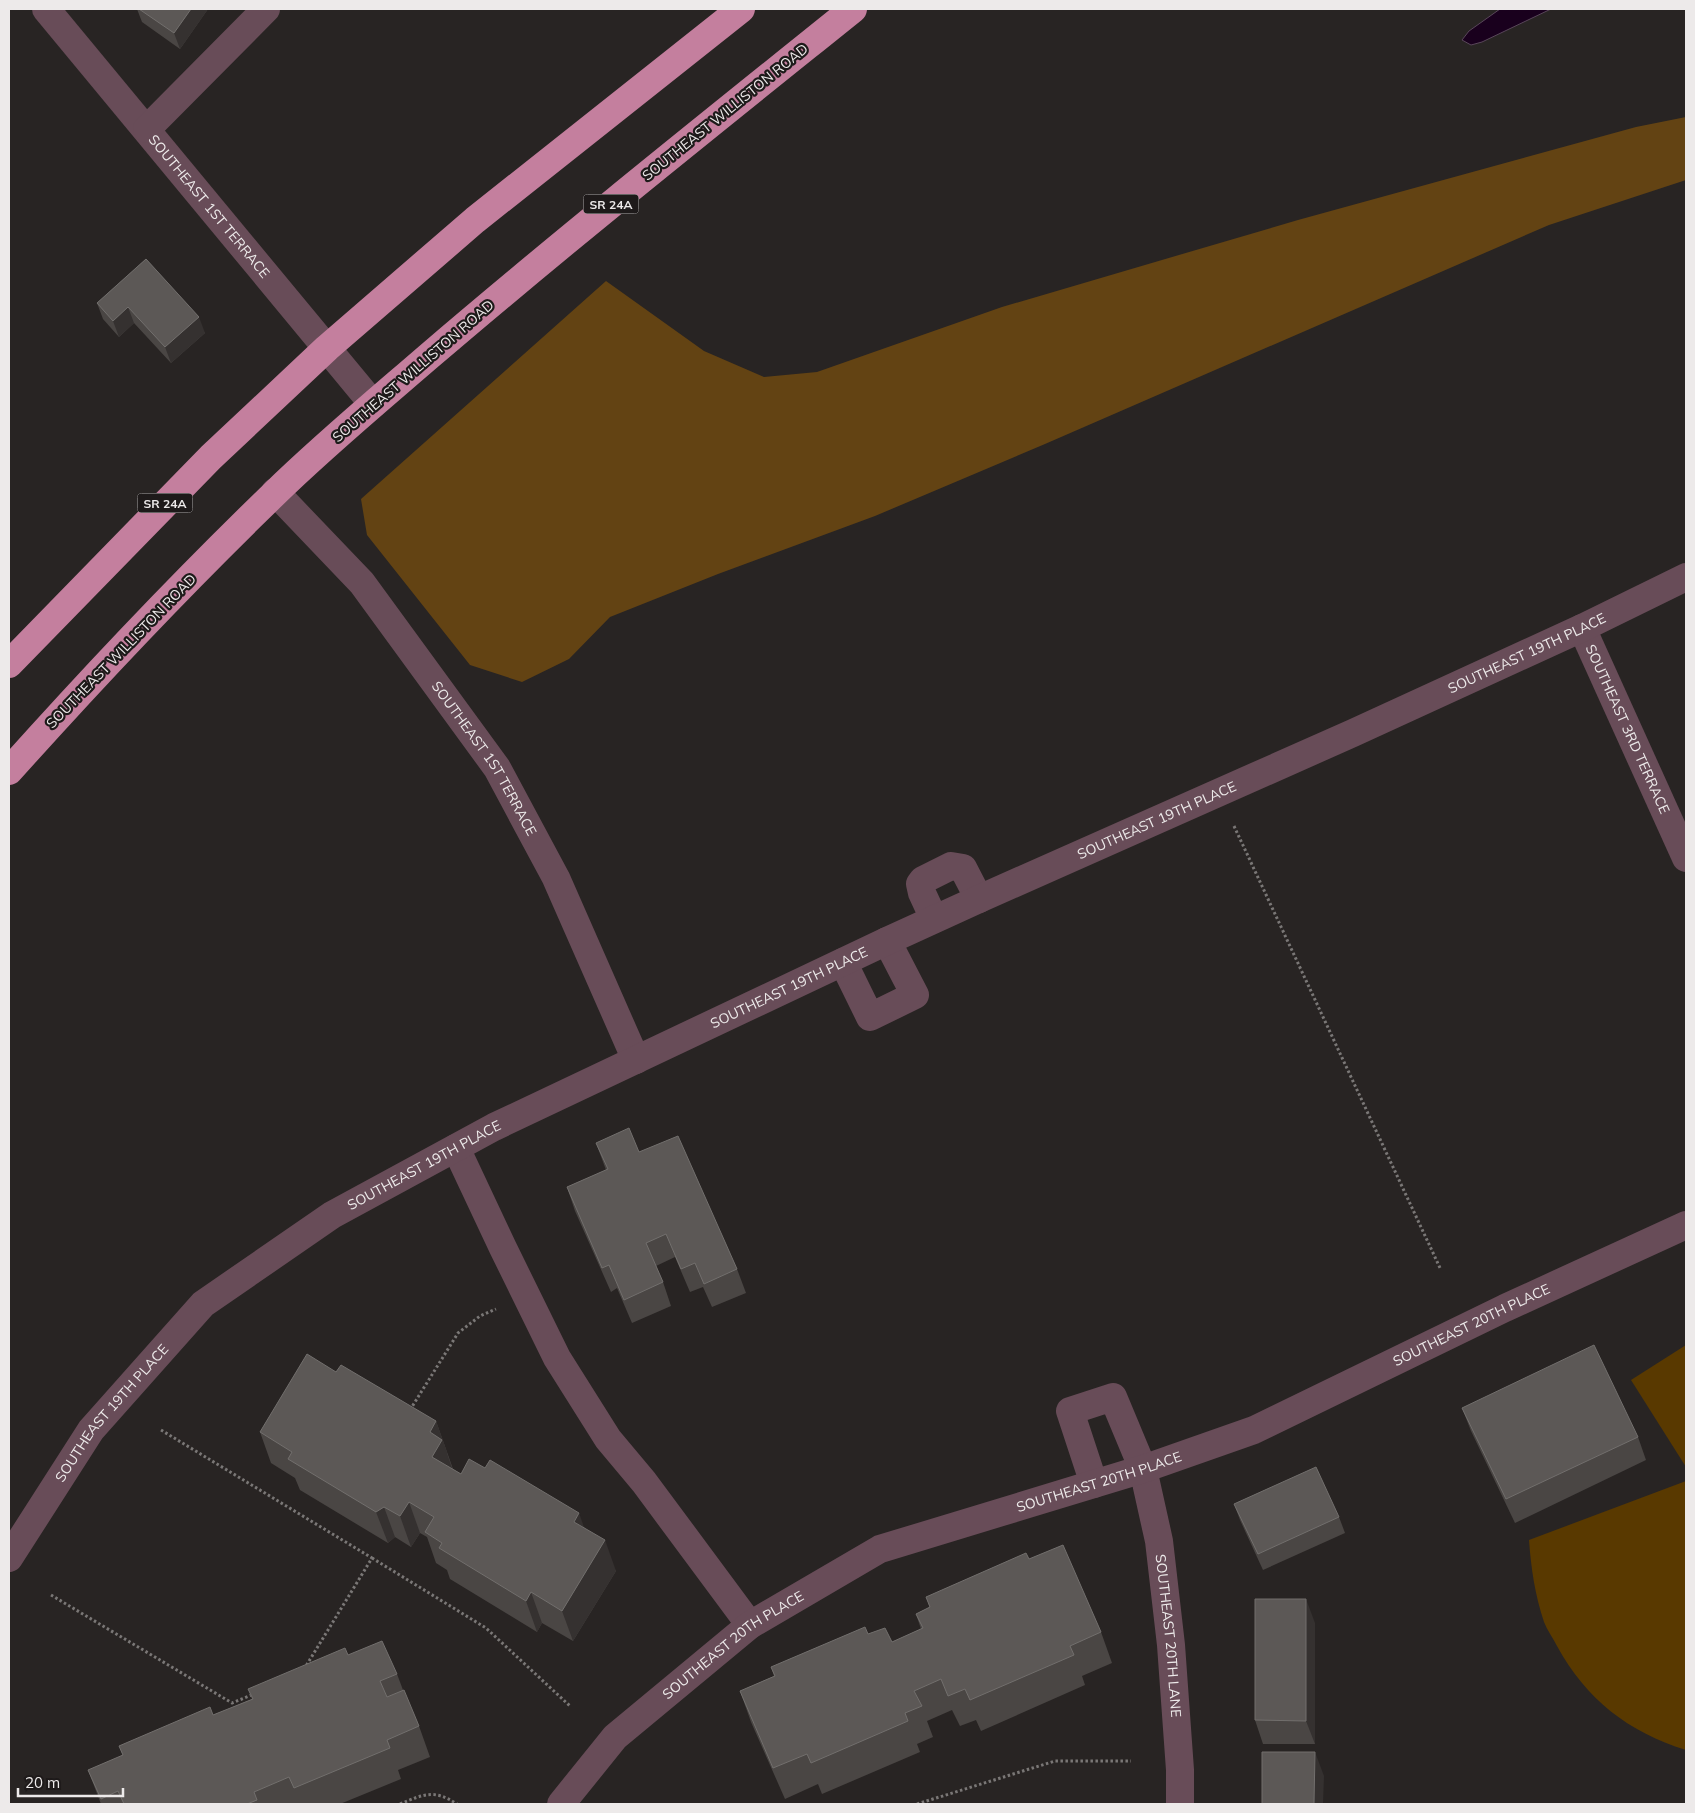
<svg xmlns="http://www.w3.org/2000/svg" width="1695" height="1813" viewBox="0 0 1695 1813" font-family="Mulish,sans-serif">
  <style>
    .green { fill: #593900 }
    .forest { fill: #634313 }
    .water { fill: #19001d; stroke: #59465a }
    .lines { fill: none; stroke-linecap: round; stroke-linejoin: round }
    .path { stroke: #7a7776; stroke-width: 3; stroke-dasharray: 2.5 2.5; stroke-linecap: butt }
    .minor { stroke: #684c58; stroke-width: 28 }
    .highway { stroke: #c47f9e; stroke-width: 28 }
    .wall { fill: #4a4644 }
    .shaded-wall { fill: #353130 }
    .building { fill: #5c5856; stroke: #726f6d }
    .labels { text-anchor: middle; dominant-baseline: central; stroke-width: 4.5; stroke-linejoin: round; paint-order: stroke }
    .shield { fill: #1e1a1a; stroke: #afacac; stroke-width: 1 }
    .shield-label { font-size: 12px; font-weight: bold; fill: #edeaea }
    .street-label { font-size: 14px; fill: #edeaea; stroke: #1e1a1a }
  </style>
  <rect width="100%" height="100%" fill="#282423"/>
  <g class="green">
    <path d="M1686,1345V1467L1631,1380Z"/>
    <path d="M1686,1481V1750C1628,1732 1586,1699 1557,1646C1553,1638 1547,1630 1544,1622C1535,1595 1531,1568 1529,1540Z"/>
  </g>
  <path class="forest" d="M1686,117V180L1549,225L1045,444L875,516L718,574L610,617L569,659L522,682L470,665L367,535L361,499L606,281L704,351L764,377L817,372L1002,307L1298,220L1636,127Z"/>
  <path class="water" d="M1500,9H1551L1482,42L1471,45L1462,40L1469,31Z"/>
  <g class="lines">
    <g class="path">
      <path d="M1234,826L1441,1270"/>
      <path d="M410,1410L458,1333L480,1316L496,1309"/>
      <path d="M161,1430L372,1558L306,1666"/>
      <path d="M372,1558L486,1628L570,1706"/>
      <path d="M51,1595L232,1703L254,1694"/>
      <path d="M400,1804C424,1794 434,1789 457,1804"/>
      <path d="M917,1804L1055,1761H1131"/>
    </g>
    <g class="minor">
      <path id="s1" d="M46,9L373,404"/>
      <path d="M147,129L266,9"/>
      <path id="s2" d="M275,492L362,583L497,768L556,878L636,1060"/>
      <path id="s3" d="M1582,628L1686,858"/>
      <path d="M934,919L922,893L920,884L923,880L951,866L963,868L979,899"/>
      <path d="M843,962L870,1017L915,995L887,941"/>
      <path d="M456,1148L503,1248L557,1358L608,1439L644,1482L750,1625"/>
      <path id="s4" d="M1094,1484L1070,1411L1113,1397L1143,1469L1159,1541L1171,1645L1180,1770V1804"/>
      <path id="s5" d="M9,1558L91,1430L203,1304L332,1215L494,1127L887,941L979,899L1353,733L1582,628L1686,577"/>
      <path id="s6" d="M561,1804L615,1737L750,1625L880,1549L1143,1469L1254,1430L1505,1308L1686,1225"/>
    </g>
    <g class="highway">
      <path d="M9,664L211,457L327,348L475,220L741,9"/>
      <path d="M9,771C94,676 182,583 274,494C323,446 376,402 428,357C567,238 710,124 853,9"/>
    </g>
  </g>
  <g class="wall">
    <path d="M137,9H208L180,49L142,22Z"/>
    <path d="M146,259L205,333L171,363L134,323L119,337L103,319L97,303Z"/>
    <path d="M596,1143L639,1152L737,1269L746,1293L712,1307L703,1287L690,1292L675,1257L656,1266L663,1282L671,1306L632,1323L617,1288L611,1292L575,1211L567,1187L606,1170Z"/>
    <path d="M336,1372L436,1421L453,1469L461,1474L584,1527L616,1571L573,1641L542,1623L537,1632L450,1579L447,1570L436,1563L427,1537L420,1533L411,1547L395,1537L388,1543L300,1490L295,1478L271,1463L260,1432Z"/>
    <path d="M1462,1408L1638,1437L1646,1460L1515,1523L1471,1431Z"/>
    <path d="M1234,1504L1339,1517L1345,1533L1263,1570L1240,1520Z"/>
    <path d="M1029,1559L1101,1632L1112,1663L1082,1676L1085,1685L981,1731L976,1720L960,1726L952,1710L927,1721L933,1737L917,1744L920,1752L822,1794L818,1784L785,1799L751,1722L740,1691L774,1676L771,1667L892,1642L921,1629L916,1614L930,1608L926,1597Z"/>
    <path d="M1315,1623V1744H1263L1255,1720Z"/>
    <path d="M348,1655L397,1674L403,1690L419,1726L430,1757L398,1770L401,1779L340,1804H101L88,1770L123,1756L119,1746L213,1715L252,1699L248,1689Z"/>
  </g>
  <g class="shaded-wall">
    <path d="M191,9H208L180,49L174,33Z"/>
    <path d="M128,307L134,323L119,337L113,321Z"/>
    <path d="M199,317L205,333L171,363L165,347Z"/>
    <path d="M436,1421L447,1452V1453L453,1471L432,1457L430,1432Z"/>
    <path d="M409,1502L420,1533L411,1547L400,1516Z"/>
    <path d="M384,1507L395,1537L388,1543L376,1512Z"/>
    <path d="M579,1513L590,1544L574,1522Z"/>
    <path d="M605,1540L616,1571L573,1641L562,1611Z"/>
    <path d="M531,1592L542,1623L537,1632L526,1601Z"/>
    <path d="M1306,1599L1315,1623V1744L1306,1721Z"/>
    <path d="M1315,1752L1324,1776L1323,1804H1314Z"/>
  </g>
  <g class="building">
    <path d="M139,9H191L174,33Z"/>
    <path d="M146,259L199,317L165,347L128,307L113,321L97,303Z"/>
    <path d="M629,1128L639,1152L678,1136L737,1269L704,1284L695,1263L681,1269L666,1234L646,1243L663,1282L624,1300L609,1265L602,1268L567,1187L608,1169L596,1143Z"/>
    <path d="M1594,1345L1638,1437L1506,1499L1462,1408Z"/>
    <path d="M307,1354L336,1372L341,1365L436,1421L430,1432L442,1440L432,1457L461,1474L469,1459L485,1468L490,1460L579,1513L574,1522L605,1540L562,1611L531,1592L526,1601L439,1548L442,1543L425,1532L434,1517L409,1502L400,1516L384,1507L376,1512L288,1459L292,1452L260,1432Z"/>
    <path d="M1316,1467L1339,1517L1258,1554L1234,1504Z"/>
    <path d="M1063,1545L1101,1632L1070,1646L1074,1655L970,1700L965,1689L948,1696L941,1679L914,1691L922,1706L905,1713L908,1721L811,1763L807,1754L773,1768L740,1691L775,1676L771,1667L865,1627L868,1634L885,1628L892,1642L923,1628L916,1614L930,1607L926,1597L1026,1553L1029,1559Z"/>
    <path d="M1255,1599H1306V1721L1255,1720Z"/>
    <path d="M382,1641L397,1674L380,1681L387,1697L404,1690L419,1726L387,1740L390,1748L294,1788L289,1777L254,1792L257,1800L247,1804H124L118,1791L101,1799L88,1770L123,1755L119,1746L210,1707L213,1715L253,1699L248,1689L345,1648L348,1655Z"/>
    <path d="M1262,1752H1315L1314,1804H1262Z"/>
  </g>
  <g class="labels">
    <g class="shield">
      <rect x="583.5" y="194.5" width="55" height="19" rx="4"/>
      <rect x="137.5" y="493.5" width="55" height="19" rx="4"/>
    </g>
    <g class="shield-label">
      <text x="611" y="204">SR 24A</text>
      <text x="165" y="503">SR 24A</text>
    </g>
    <g class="street-label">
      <text transform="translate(725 112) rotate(-39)">SOUTHEAST WILLISTON ROAD</text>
      <text stroke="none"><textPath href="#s1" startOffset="256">SOUTHEAST 1ST TERRACE</textPath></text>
      <text transform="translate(413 371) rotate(-41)">SOUTHEAST WILLISTON ROAD</text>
      <text transform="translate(121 651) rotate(-46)">SOUTHEAST WILLISTON ROAD</text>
      <text stroke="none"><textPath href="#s5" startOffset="1798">SOUTHEAST 19TH PLACE</textPath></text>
      <text stroke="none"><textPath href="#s3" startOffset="111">SOUTHEAST 3RD TERRACE</textPath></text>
      <text stroke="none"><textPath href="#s2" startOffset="340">SOUTHEAST 1ST TERRACE</textPath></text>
      <text stroke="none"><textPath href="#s5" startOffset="1392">SOUTHEAST 19TH PLACE</textPath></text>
      <text stroke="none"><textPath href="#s5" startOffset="988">SOUTHEAST 19TH PLACE</textPath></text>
      <text stroke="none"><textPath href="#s5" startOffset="582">SOUTHEAST 19TH PLACE</textPath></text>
      <text stroke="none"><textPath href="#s6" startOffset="1046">SOUTHEAST 20TH PLACE</textPath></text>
      <text stroke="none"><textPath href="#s5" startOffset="178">SOUTHEAST 19TH PLACE</textPath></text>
      <text stroke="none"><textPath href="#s6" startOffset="641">SOUTHEAST 20TH PLACE</textPath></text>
      <text stroke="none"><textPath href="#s4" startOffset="369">SOUTHEAST 20TH LANE</textPath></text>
      <text stroke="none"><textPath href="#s6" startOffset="236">SOUTHEAST 20TH PLACE</textPath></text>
    </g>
  </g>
  <rect width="1695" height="1813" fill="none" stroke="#edeaea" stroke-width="20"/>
  <path d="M18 1788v8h105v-8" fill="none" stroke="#edeaea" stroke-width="2.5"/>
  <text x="25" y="1788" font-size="15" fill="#edeaea" stroke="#1e1a1a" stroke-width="4" paint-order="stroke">20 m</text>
</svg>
